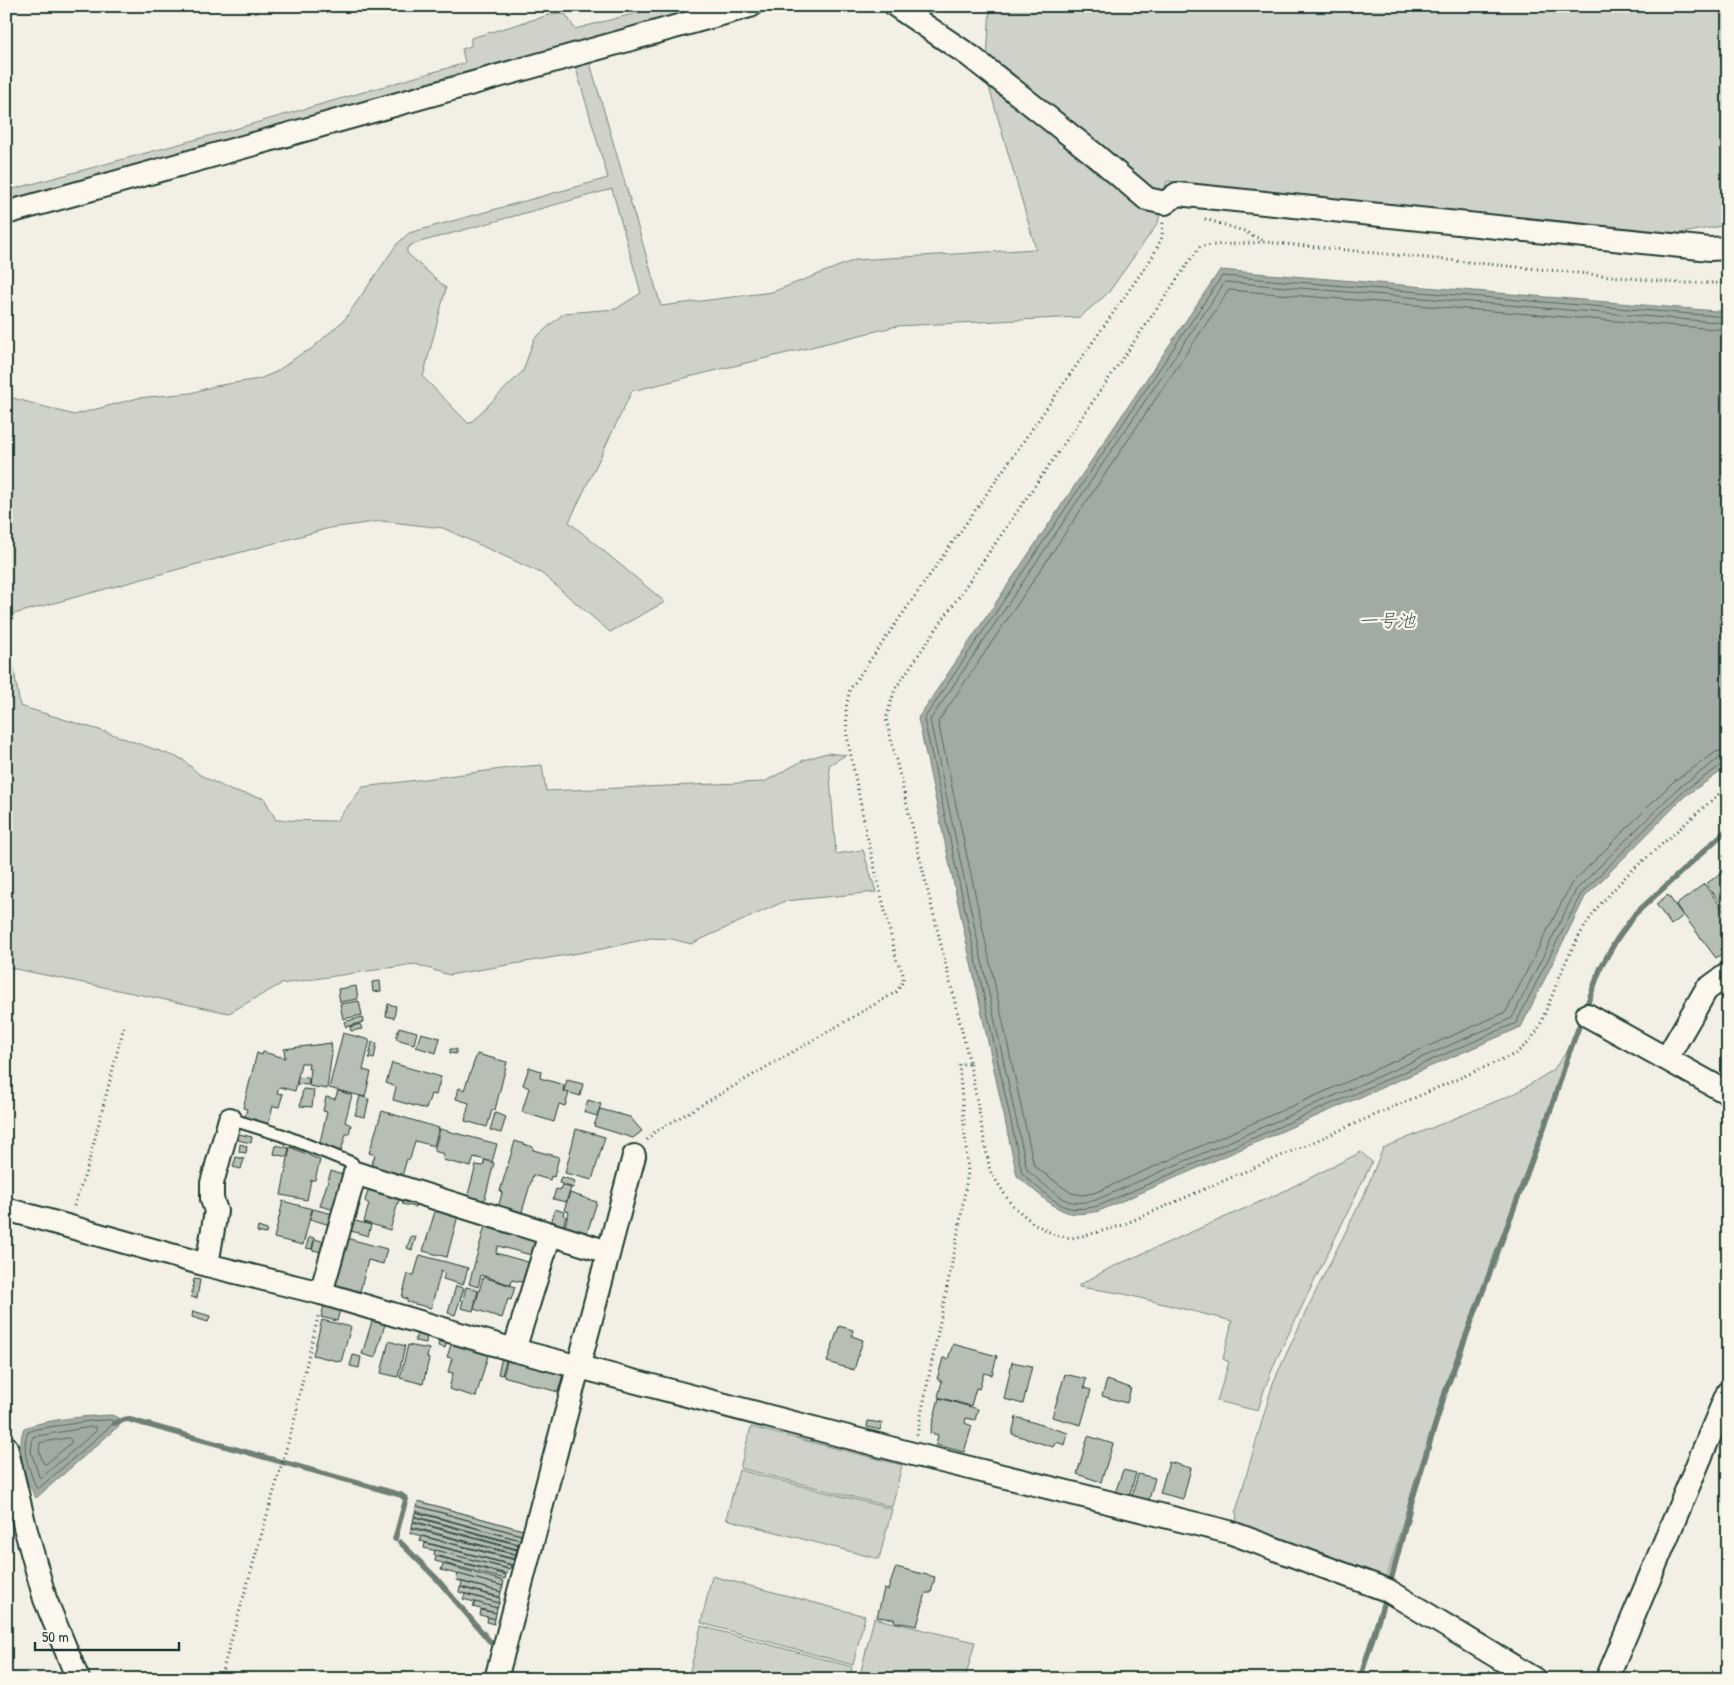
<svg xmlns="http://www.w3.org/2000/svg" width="1734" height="1685" viewBox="0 0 1734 1685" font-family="'Patrick Hand','Klee One',sans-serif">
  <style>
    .green { fill: #cfd2c8; stroke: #77887e; fill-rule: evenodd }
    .water { fill: #a2aba1; stroke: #6e7f75 }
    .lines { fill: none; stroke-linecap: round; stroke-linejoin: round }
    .shore { stroke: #536960; stroke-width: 1 }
    .stream { stroke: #6e7f75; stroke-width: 5.5 }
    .building { fill: #b7beb3; stroke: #1f3d34 }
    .lane-casing { stroke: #1f3d34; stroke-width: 15 }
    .street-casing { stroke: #1f3d34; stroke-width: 26 }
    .path { stroke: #1f3d34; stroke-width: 3; stroke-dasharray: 1 4; stroke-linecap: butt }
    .lane { stroke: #fbf7ec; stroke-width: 11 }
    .street { stroke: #fbf7ec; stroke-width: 22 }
    .labels { text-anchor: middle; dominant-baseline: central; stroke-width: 4.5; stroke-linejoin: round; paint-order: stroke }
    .water-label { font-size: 19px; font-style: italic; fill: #465e55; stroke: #fbf7ec }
  </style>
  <rect width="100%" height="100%" fill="#f2f0e5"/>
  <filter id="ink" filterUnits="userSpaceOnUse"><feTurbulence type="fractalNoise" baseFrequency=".02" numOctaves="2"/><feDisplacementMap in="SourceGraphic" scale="10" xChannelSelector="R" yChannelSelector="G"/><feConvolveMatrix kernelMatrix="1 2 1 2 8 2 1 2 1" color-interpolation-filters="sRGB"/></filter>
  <g filter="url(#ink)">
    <g class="green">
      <path d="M663,6H786L590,63L661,306L772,292L855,260L1036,249L986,77L917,25L876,6H907L987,60L990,6H1728V225L1675,234L1167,181L1158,223L1108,293L1080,317L897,326L632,391L569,522L665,602L610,632L541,573L443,528L382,521L330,528L10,615L9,640L20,706L106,732L182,759L200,775L232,791L264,798L276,820L336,821L363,787L517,767L542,765L546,791L764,782L804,760L826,753L846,755L829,765L836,854L863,850L876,892L785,901L691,944L672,939L651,938L602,949L449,975L415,964L281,984L229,1013L11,968L6,961V396L74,415L138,398L191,393L215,386L259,379L276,372L301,354L310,350L345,319L397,244L409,233L608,178L575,65L158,183L6,223V191L238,128L465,63L462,49L471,46V38L556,13L566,15L575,29ZM612,189L641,293L616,309L564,313L534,339L523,371L469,424L423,377L446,288L407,253V248L413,244Z"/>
      <path d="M1568,1050L1540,1135L1448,1377L1413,1487L1386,1581L1240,1529L1237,1522L1236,1511L1273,1383L1308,1307L1363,1197L1383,1148L1516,1093L1553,1070Z"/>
      <path d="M1361,1152L1372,1162L1276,1360L1264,1390L1258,1411L1217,1401L1229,1362L1223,1359L1232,1321L1120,1293L1079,1287V1285L1110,1268L1282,1192Z"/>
      <path d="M751,1427L902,1465L892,1507L740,1468Z"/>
      <path d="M739,1470L892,1509L879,1559L726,1519Z"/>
      <path d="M712,1576L865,1616L853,1665L701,1623Z"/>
      <path d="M874,1618L975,1642L965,1679H859Z"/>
      <path d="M701,1626L852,1667L850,1679H702L689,1675Z"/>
    </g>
    <g class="water">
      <path d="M1220,270L1728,312V767L1685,796L1585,897L1521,1027L1099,1211C1088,1213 1075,1216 1064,1211C1050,1206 1030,1186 1017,1176L918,718Z"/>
      <path d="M112,1415L118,1418L121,1424L36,1498C24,1480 16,1448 24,1428C48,1419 87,1416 112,1415Z"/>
    </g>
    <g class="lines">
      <g class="shore">
        <path d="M1728,317L1222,276L924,719L1022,1173C1032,1183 1053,1202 1066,1207C1076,1210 1088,1208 1098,1206L1516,1023L1581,894L1682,792L1723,764L1728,763"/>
        <path d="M1728,323L1225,282L930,720L1027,1170C1038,1179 1055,1195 1068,1201C1077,1204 1087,1202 1096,1200L1512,1018L1576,890L1678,788L1720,758L1728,757"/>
        <path d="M1728,330L1229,290L938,722L1034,1166L1071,1193L1082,1195L1094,1193L1506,1012L1571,884L1673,782L1716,752L1728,749"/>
        <path d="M111,1420L113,1422V1424L39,1488H36C30,1471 20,1449 28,1432L36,1429L90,1421Z"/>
        <path d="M91,1427H96V1431L42,1477H39L31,1451L33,1437Z"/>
        <path d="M69,1438L71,1440V1443L46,1464L43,1463L39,1450L40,1443Z"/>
      </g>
      <g class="stream">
        <path d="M114,1423L127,1419L401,1495L406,1499L395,1539"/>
        <path d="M400,1542L437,1579L498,1651"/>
        <path d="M1391,1580L1410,1507L1446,1390L1551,1109L1568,1056L1601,967L1617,939L1635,914L1728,829"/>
        <path d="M1360,1679L1385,1598"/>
      </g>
    </g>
    <g class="building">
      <path d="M1728,852V863L1723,856Z"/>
      <path d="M1728,868V912L1706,884Z"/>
      <path d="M1704,884L1728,916V949L1716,958L1676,905Z"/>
      <path d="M1668,895L1683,916L1671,925L1656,904Z"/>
      <path d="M380,981L381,991L373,992L372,982Z"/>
      <path d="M356,986L358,999L340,1002L338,989Z"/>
      <path d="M1728,994V1004L1723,998Z"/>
      <path d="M359,1001L362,1015L343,1019L340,1004Z"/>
      <path d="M388,1004L396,1006L394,1018L386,1016Z"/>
      <path d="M362,1017L363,1022L346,1027L344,1022Z"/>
      <path d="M360,1024L362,1029L351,1031L350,1027Z"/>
      <path d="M399,1027L417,1032L414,1044L396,1039Z"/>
      <path d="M343,1033L370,1040L363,1070L371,1072L365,1097L329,1088Z"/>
      <path d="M421,1033L440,1038L436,1053L416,1047Z"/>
      <path d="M372,1042L377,1043L374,1059L369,1058Z"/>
      <path d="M331,1043L332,1052L327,1089L309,1086L311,1069H308L309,1063H301L295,1091L279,1087L277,1093L283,1094L279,1107L273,1106L268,1126L244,1119L247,1109L243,1108L257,1053L262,1055L263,1052L285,1058L284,1049Z"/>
      <path d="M450,1049H456V1054L450,1053Z"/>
      <path d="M477,1054L507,1062L495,1110H492L487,1127L465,1121L469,1103L456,1099L459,1088L464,1090Z"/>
      <path d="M392,1063L441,1077L436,1095L431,1094L426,1109L393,1100L396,1087L386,1083Z"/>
      <path d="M529,1067L541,1071L540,1078L564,1085L563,1091L569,1093L565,1106L559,1104L554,1122L522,1112L529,1088L523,1085Z"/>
      <path d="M298,1077L309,1078L308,1085L297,1084Z"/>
      <path d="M567,1080L583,1084L580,1096L564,1091Z"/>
      <path d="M303,1089L314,1090L312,1107L300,1106Z"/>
      <path d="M338,1091L352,1095L345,1122L351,1125L349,1134H346L341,1151L319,1146L327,1112L323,1111L326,1097L335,1099Z"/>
      <path d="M360,1096L369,1099L365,1117L355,1115Z"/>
      <path d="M588,1100L601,1104L597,1116L584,1112Z"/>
      <path d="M600,1109L630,1117L642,1131L633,1138L594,1126Z"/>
      <path d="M382,1111L439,1128L434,1146L415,1141L410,1159H407L402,1176L371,1166L375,1155L369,1153Z"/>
      <path d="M495,1113L506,1117L501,1133L490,1130Z"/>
      <path d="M440,1129L497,1144L492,1162L474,1157L471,1167L443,1160L444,1154L434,1151Z"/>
      <path d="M576,1129L605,1137L592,1180L565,1173Z"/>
      <path d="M239,1134L252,1137L251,1143L238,1140Z"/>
      <path d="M515,1141L533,1147V1150L559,1157L554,1177L551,1176L550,1180L533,1175L521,1215L498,1208L502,1193L500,1191Z"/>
      <path d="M240,1144L247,1146L246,1153L239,1152Z"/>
      <path d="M276,1145L289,1148L287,1157L274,1154Z"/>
      <path d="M290,1147L320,1160L315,1180H311L307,1200L281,1195Z"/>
      <path d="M236,1157L244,1159L241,1169L233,1167Z"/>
      <path d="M485,1160L494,1163L484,1202L467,1198L476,1165L483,1166Z"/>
      <path d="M331,1171L345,1176L335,1210L320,1206Z"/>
      <path d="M561,1177L575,1181L573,1188L559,1183Z"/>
      <path d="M562,1185L571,1188L566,1202L553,1199L556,1189L560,1190Z"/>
      <path d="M369,1187L400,1196L390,1230L364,1222L369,1204L365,1201Z"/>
      <path d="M570,1193L597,1202L586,1236L564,1229L569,1212L564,1210Z"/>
      <path d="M404,1198L417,1201L415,1207L402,1204Z"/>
      <path d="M283,1201L312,1209L303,1245L274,1238Z"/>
      <path d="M354,1203L360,1204L356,1219L350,1218Z"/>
      <path d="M437,1205L459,1212L447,1257L423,1251Z"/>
      <path d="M313,1209L333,1214L330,1225L310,1219Z"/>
      <path d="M555,1209L564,1212L563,1215L566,1216L562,1231L550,1227Z"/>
      <path d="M351,1220L371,1225L368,1236L348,1230Z"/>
      <path d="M486,1222L537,1236L531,1255L498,1246L496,1252V1253L531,1263L526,1283L512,1280L511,1285L481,1275L478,1287L469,1284Z"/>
      <path d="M258,1227L267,1230L266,1234L257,1232Z"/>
      <path d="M411,1236L416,1237L412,1250L407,1248Z"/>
      <path d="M309,1237L314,1238L312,1249L306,1248Z"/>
      <path d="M346,1238L387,1249L383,1264L368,1260L360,1292L335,1285L344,1252Z"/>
      <path d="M315,1239L325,1242L322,1252L312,1250Z"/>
      <path d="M420,1255L468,1268L463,1285L443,1279L445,1273L441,1271L431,1308L407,1302V1299L402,1297L408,1274L414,1275Z"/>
      <path d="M483,1277L515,1287L511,1300L508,1299L502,1318L474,1309Z"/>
      <path d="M194,1279L200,1280L197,1298L191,1297Z"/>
      <path d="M456,1286L464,1288L455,1315L448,1313Z"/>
      <path d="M466,1287L478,1290L473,1311L461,1308Z"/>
      <path d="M325,1302L341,1306L337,1321L321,1317Z"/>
      <path d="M193,1311L210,1316L208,1322L192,1317Z"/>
      <path d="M373,1318L386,1321L375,1358L362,1354Z"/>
      <path d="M322,1320L351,1327L341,1362L313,1355Z"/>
      <path d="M839,1326L853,1330L852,1336L863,1340L854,1370L827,1362Z"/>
      <path d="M417,1333L427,1335L426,1343L415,1341Z"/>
      <path d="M389,1341L405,1346L398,1377L381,1373Z"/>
      <path d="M439,1341L446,1343L445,1348L438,1346Z"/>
      <path d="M452,1342L489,1352L476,1397L449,1389L453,1373L448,1372L452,1358L447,1357Z"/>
      <path d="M953,1344L997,1356L992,1375L984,1373L979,1389L976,1388L971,1406L938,1397L942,1381L937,1379L943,1358L948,1359Z"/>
      <path d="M408,1345L429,1349L427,1357L429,1359L423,1384L400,1378Z"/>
      <path d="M353,1355L361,1357L359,1368L350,1366Z"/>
      <path d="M502,1357L507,1358L502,1375L498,1374Z"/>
      <path d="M508,1358L563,1374L558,1392L503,1376Z"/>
      <path d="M1012,1362L1032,1366L1023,1404L1004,1399Z"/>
      <path d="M1065,1374L1086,1379L1084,1388L1091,1390L1081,1425L1052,1417Z"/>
      <path d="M1107,1380L1131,1388L1127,1403L1102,1396Z"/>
      <path d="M939,1398L978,1409L975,1420L966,1418L965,1423L972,1426L964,1452L936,1445L938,1435L930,1433Z"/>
      <path d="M1016,1417L1068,1433L1065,1445L1056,1442L1053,1447L1012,1434Z"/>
      <path d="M868,1421L882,1423L880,1430L867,1427Z"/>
      <path d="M1088,1436L1113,1444L1101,1482L1077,1474Z"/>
      <path d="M1169,1462L1191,1468L1183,1499L1160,1493Z"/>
      <path d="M1123,1470L1136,1473L1128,1500L1114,1496Z"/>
      <path d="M1138,1474L1155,1478L1148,1503L1131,1499Z"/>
      <path d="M418,1501L523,1530L521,1535L417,1506Z"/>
      <path d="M417,1506L521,1535L520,1540L415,1511Z"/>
      <path d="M415,1512L520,1540L519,1544L414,1516Z"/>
      <path d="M414,1517L519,1545L517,1549L413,1521Z"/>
      <path d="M413,1522L517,1550L516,1554L412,1527Z"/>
      <path d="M411,1528L516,1555L515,1559L410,1533Z"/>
      <path d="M421,1536L515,1560L513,1565L420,1541Z"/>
      <path d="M425,1543L511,1565L510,1569L424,1548Z"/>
      <path d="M435,1550L508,1569L507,1574L434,1555Z"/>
      <path d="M436,1556L506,1575L505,1579L435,1561Z"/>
      <path d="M443,1564L504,1581L503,1586L441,1570Z"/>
      <path d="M896,1567L935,1577L931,1593H926L917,1626L895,1622L894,1619L877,1617L884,1589L888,1590Z"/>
      <path d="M458,1574L503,1586L501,1592L456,1580Z"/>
      <path d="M462,1582L501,1592L500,1597L461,1587Z"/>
      <path d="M460,1587L500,1598L499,1603L459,1592Z"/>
      <path d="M465,1594L499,1603L497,1608L463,1599Z"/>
      <path d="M475,1602L497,1608L496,1613L473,1607Z"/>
      <path d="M481,1610L496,1613L495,1619L480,1615Z"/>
      <path d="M488,1617L495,1619L494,1624L487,1622Z"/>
    </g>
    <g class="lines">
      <g class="lane-casing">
        <path id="lane" d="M230,1119L282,1135L352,1163L355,1173"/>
      </g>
      <g class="street-casing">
        <g id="street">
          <path d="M896,6L970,56L1094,154L1147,199L1165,203L1177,194L1710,249L1728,248"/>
          <path d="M6,213L750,6"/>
          <path d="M1587,1015L1728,1093"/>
          <path d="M1671,1051L1706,990L1728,974"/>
          <path d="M6,1209L207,1265L321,1293L514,1350L913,1454L1229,1532L1387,1590L1534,1679"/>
          <path d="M207,1265L216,1211L212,1199V1183L230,1119"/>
          <path d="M321,1293L355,1173L608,1252"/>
          <path d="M514,1350L550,1234"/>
          <path d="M6,1447L25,1527L45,1599L78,1679"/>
          <path d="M496,1679L634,1156"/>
          <path d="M1607,1679L1728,1392"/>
        </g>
      </g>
      <g class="path">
        <path d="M1205,219L1244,231L1264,241"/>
        <path d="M970,1064L990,1171L1011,1204L1033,1223L1055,1235L1071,1238L1087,1235L1120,1226L1515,1054L1528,1043L1538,1030L1566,961L1580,934L1597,908L1627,875L1728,786"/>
        <path d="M647,1140L653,1133L896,992C906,979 905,975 897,961L867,836L847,736L846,708L850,689L1153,256L1162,237L1163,222"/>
        <path d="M74,1206L87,1169L124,1026"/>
        <path d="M917,1435L959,1228L968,1172L959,1064H970L886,719L895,689L1200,246L1265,242L1680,283H1728"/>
        <path d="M220,1679L297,1411V1404L319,1313"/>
      </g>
      <use href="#lane" class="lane"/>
      <use href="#street" class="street"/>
    </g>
  </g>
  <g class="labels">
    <g class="water-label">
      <text x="1387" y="620">一号池</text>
    </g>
  </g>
  <rect width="1734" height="1685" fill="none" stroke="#fbf7ec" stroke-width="25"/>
  <rect x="12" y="12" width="1709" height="1660" fill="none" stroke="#1f3d34" stroke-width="2" filter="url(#ink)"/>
  <path d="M35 1642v8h144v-8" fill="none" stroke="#1f3d34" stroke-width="2.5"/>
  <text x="42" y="1642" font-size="15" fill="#1f3d34" stroke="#fbf7ec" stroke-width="4" paint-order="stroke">50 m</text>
</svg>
